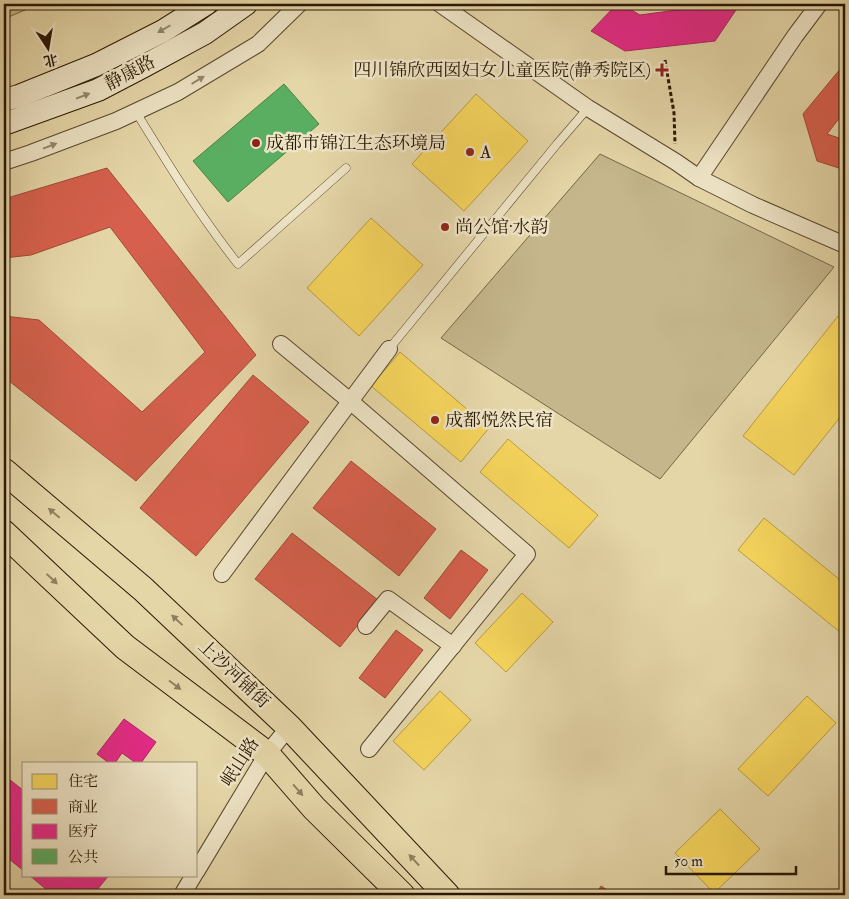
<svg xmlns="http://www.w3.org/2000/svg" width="849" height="899" viewBox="0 0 849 899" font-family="'IM FELL Double Pica','Noto Serif SC',serif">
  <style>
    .green { fill: #c5b68c; stroke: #776647 }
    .homes { fill: #f6d55c; stroke: #b89c41 }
    .shops { fill: #d6604d; stroke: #a24a36 }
    .health { fill: #e7298a; stroke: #ae2461 }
    .public { fill: #5aae61; stroke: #4b8144 }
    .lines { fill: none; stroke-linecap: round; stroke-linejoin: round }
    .lane-casing { stroke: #58472c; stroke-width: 9 }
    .street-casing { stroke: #58472c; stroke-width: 18 }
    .secondary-casing { stroke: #291702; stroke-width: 24 }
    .primary-casing { stroke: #291702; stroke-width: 27 }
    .path { stroke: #291702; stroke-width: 3; stroke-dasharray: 4 2.5; stroke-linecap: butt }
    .lane { stroke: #eee4c6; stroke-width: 8 }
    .street { stroke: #eee4c6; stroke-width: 16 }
    .secondary { stroke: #eee4c6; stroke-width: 22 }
    .primary { stroke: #e5d6a8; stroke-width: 25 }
    .oneway { fill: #95886e }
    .oneway2 { fill: #90805d }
    .poi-dot { fill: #8f2418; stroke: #eee4c6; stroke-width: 2 }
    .labels { text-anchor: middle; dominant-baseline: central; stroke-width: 5; stroke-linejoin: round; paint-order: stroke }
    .poi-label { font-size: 18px; fill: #291702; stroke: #eee4c6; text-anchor: start }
    .street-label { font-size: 18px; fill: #291702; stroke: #eee4c6 }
  </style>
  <rect width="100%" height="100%" fill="#e5d6a8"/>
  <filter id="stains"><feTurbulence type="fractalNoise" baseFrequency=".004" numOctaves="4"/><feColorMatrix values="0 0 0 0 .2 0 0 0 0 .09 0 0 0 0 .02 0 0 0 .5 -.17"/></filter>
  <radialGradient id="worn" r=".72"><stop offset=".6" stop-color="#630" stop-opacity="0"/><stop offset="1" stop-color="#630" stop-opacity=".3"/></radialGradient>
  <g class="green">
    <path d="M4,4H39L4,19Z"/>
    <path d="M600,154L834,267L660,479L441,338Z"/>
  </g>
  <g class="homes">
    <path d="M476,94L528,141L464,211L412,164Z"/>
    <path d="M371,218L423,265L359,336L307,288Z"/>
    <path d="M838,316L845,321V411L794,475L743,436Z"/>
    <path d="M400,352L489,428L461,462L371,386Z"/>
    <path d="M508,439L598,515L569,548L480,472Z"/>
    <path d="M764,518L845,584V636L738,550Z"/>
    <path d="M522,593L553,622L506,672L475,643Z"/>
    <path d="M440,691L471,720L424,770L393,741Z"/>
    <path d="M807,696L836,723L768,796L738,769Z"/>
    <path d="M720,809L760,849L714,893L675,853Z"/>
  </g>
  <g class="shops">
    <path d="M841,68L845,71V111L827,134L845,140V170L817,161L803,114Z"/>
    <path d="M107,168L256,355L136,481L4,377V316L39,320L142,412L205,352L110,227L31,255L4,258V199Z"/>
    <path d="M253,375L309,422L196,556L140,508Z"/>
    <path d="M351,461L436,529L399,576L313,508Z"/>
    <path d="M292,533L378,600L340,647L255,579Z"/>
    <path d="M461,550L488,570L450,619L424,598Z"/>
    <path d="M396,630L423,650L385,698L359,678Z"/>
    <path d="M601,886L615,895H595Z"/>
  </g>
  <g class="health">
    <path d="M617,4H621L640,15L700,7L702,4H740L715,41L625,51L591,31Z"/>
    <path d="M124,719L156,742L141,763H136L122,753L115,763H109L97,754Z"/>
    <path d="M4,775L24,791V871L4,855Z"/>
    <path d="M29,875H109L93,895H53Z"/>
  </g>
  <path class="public" d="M284,84L319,124L228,202L193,161Z"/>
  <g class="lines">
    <g class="lane-casing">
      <g id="lane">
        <path d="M136,112C168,164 200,216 238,264L346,168"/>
        <path d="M389,349L557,144L588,108"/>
      </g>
    </g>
    <g class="street-casing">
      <g id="street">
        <path d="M440,4L588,108L676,162L699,178L753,205L845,245"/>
        <path d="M4,162L31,153L116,121L178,92L258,44L299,4"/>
        <path d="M699,178L795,36L819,4"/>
        <path d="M281,344L350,401L527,554L369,749"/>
        <path d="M222,574L389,349"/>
        <path d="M366,626L388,599L453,646"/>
        <path d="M196,872L267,754L289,727"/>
        <path d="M182,895L194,875"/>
      </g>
    </g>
    <g class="secondary-casing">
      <g id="secondary">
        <path d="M4,100L19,96L96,65L163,31L206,4"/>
        <path d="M4,124L40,111L98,90L144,66L205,33L246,4"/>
      </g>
    </g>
    <g class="primary-casing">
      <g id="primary">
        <path d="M4,471L143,589L289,727L447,895"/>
        <path d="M4,533L125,647L267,754L314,808L402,895"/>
      </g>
    </g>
    <path class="path" d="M665,60L674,113L675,144"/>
    <use href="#lane" class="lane"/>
    <use href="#street" class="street"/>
    <use href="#secondary" class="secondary"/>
    <use href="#primary" class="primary"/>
  </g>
  <defs><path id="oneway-solid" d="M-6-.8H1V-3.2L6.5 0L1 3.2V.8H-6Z" transform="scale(1.25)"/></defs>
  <g class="oneway">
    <use href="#oneway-solid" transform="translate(164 29) rotate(150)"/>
    <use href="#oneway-solid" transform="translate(198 80) rotate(-31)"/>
    <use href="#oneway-solid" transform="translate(83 96) rotate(-21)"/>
    <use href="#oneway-solid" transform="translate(50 146) rotate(-21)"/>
  </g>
  <g class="oneway2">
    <use href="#oneway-solid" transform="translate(54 513) rotate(-140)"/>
    <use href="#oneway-solid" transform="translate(52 579) rotate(43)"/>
    <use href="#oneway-solid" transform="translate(177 620) rotate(-137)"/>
    <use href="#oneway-solid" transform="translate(175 685) rotate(37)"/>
    <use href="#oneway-solid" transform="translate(298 790) rotate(49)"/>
    <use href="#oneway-solid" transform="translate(414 860) rotate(-133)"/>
  </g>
  <g class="poi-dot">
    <path d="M659.5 62.5h5v5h5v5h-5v5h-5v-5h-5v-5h5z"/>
    <circle cx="256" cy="143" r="5"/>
    <circle cx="470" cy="152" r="5"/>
    <circle cx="445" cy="227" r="5"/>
    <circle cx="435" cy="420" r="5"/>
  </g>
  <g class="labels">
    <g class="poi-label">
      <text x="651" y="70" text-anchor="end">四川锦欣西囡妇女儿童医院(静秀院区)</text>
      <text x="266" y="143">成都市锦江生态环境局</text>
      <text x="480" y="152">A</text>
      <text x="455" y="227">尚公馆·水韵</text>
      <text x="445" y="420">成都悦然民宿</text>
    </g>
    <g class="street-label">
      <text transform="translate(130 73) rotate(-28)">静康路</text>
      <text transform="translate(234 674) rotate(43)">上沙河铺街</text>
      <text transform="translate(240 762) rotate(-57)">岷山路</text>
    </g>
  </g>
  <rect width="849" height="899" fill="none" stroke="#e5d6a8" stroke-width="20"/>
  <rect x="5" y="5" width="839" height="889" fill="none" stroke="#291702" stroke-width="2.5"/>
  <rect x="10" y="10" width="829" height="879" fill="none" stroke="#291702"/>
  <rect x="22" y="762" width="175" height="115" fill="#eee4c6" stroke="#9f9278"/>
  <rect x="32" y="774" width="25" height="15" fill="#f6d55c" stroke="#9f9278"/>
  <text x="68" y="786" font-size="15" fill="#291702">住宅</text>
  <rect x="32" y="799" width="25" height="15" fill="#d6604d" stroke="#9f9278"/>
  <text x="68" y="812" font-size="15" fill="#291702">商业</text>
  <rect x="32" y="824" width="25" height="15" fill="#e7298a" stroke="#9f9278"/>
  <text x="68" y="836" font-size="15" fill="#291702">医疗</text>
  <rect x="32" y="849" width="25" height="15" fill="#5aae61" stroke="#9f9278"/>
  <text x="68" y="862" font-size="15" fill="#291702">公共</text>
  <g transform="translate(48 48) rotate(168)" stroke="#eee4c6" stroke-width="4" paint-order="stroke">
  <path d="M0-4L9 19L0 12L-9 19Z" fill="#291702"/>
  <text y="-8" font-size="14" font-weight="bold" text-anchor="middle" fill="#291702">北</text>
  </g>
  <path d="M666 866v8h130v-8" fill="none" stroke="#291702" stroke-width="2.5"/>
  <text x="674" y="866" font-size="15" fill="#291702" stroke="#eee4c6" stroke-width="4" paint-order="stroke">50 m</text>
  <rect width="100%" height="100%" filter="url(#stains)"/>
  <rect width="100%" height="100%" fill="url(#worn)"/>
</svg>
